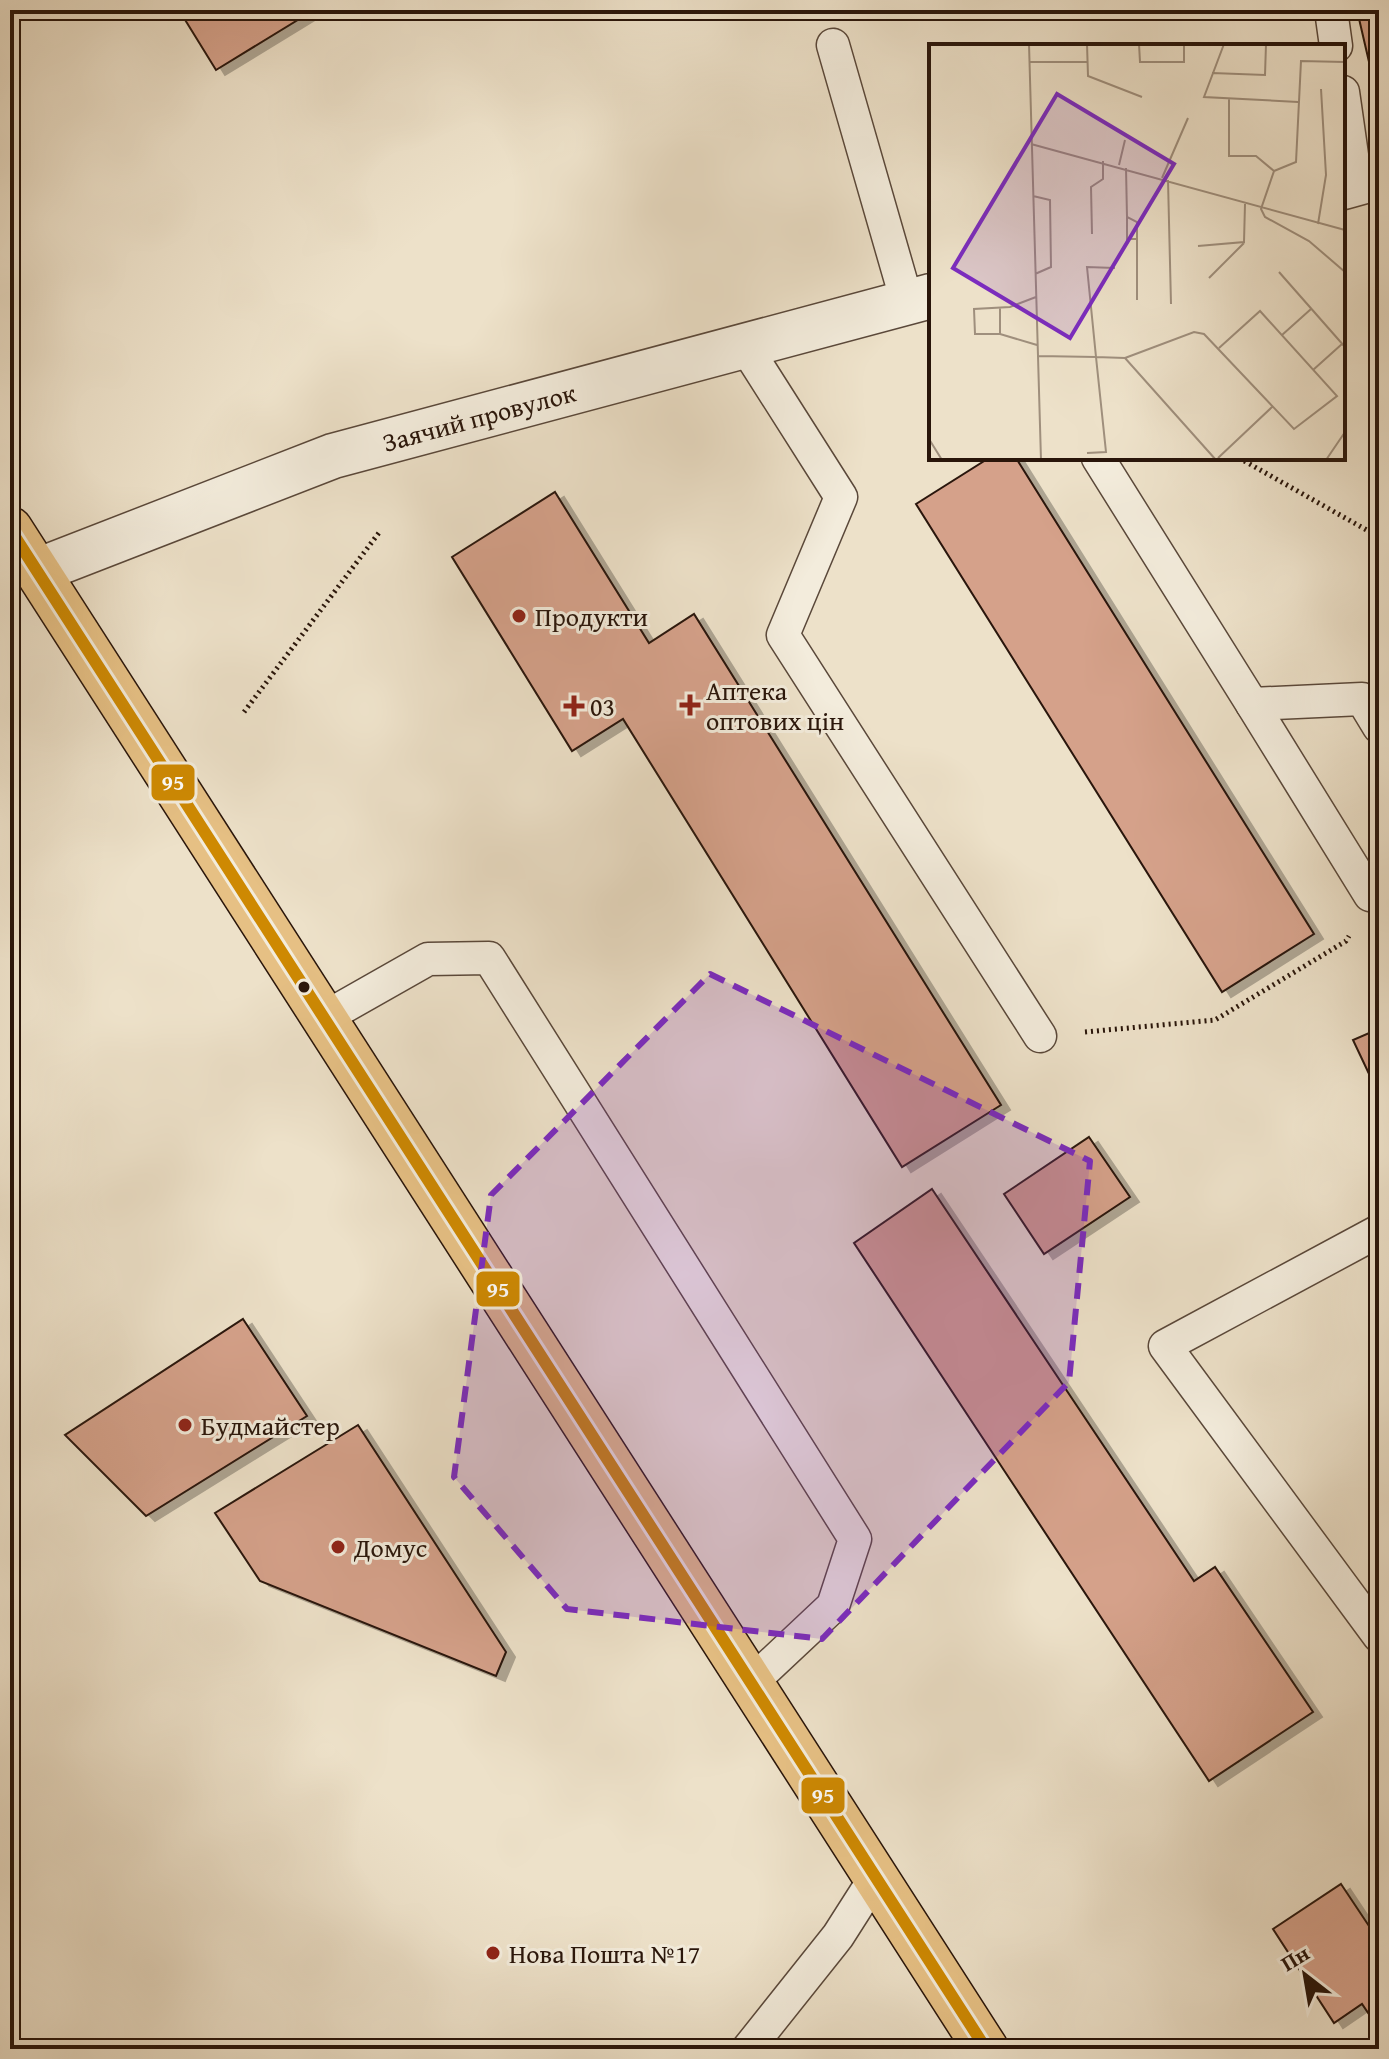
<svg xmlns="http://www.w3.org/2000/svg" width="1389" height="2059" viewBox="0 0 1389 2059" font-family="'Gentium Book Plus',serif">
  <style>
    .building { fill: #d5a18a; stroke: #29150a; stroke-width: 2; filter: url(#shadow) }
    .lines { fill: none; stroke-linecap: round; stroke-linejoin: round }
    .service-casing { stroke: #5a483a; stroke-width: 35 }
    .minor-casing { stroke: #5a483a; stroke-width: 47 }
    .primary-casing { stroke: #29150a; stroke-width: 47 }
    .path { stroke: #29150a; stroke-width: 5; stroke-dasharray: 2 4; stroke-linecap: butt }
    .service { stroke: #f3ecdc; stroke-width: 32 }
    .minor { stroke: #f3ecdc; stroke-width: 44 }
    .primary { stroke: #e6c084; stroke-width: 44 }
    .bus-1-casing { stroke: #f3ecdc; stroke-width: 18 }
    .bus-1 { stroke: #ce8902; stroke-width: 12 }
    .marked { fill: #7b2cbf; fill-opacity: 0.2; stroke: #7b2cbf; stroke-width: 6; stroke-dasharray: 16 10; stroke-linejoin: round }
    .poi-dot { fill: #8f2418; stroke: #f3ecdc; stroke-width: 3 }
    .bus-dot { fill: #29150a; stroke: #f3ecdc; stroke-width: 3 }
    .labels { text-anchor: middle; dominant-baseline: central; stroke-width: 6; stroke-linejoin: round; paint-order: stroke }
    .street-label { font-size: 26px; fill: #29150a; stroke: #f3ecdc }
    .poi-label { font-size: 26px; fill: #29150a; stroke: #f3ecdc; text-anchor: start }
    .inset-road { fill: none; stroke: #9f8f7d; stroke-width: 2 }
    .view { fill: #7b2cbf; fill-opacity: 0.15; stroke: #7b2cbf; stroke-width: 4 }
    .inset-edge { fill: none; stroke: #29150a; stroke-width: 4 }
    .line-badge { stroke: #f3ecdc; stroke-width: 3 }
    .badge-label { font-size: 22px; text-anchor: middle; font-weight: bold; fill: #fff }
  </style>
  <defs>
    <filter id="shadow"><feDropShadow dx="9" dy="5" stdDeviation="0" flood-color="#0004"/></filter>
  </defs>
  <rect width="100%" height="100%" fill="#ede1c9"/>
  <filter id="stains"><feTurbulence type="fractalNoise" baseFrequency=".0025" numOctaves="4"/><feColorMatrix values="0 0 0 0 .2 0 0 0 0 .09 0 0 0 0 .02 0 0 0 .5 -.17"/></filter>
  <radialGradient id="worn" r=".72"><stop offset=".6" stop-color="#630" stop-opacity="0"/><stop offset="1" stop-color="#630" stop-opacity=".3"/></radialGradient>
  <g class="building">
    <path d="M179,10H314L216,70Z"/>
    <path d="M1357,10H1379V105Z"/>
    <path d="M989,458H1016L1314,934L1222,992L916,504Z"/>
    <path d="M555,492L649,643L694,614L1001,1105L902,1167L623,719L572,751L452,557Z"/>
    <path d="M1376,1030L1379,1036V1095L1353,1040Z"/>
    <path d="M1089,1137L1130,1197L1044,1254L1004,1194Z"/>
    <path d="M932,1189L1194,1581L1215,1567L1313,1712L1209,1781L854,1243Z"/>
    <path d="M243,1319L307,1416L146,1516L65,1435Z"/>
    <path d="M358,1425L506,1652L496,1676L260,1581L215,1513Z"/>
    <path d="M1341,1884L1379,1941V2029L1362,2004L1334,2023L1273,1929Z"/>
  </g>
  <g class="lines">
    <g class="service-casing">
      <g id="service">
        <path d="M1331,10L1336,46"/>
        <path d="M833,45L907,302"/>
        <path d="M1343,92L1356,183"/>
        <path d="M745,346L841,497L783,635L1040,1036"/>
        <path d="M1098,458L1252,704L1362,699L1379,727"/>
        <path d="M1252,704L1370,895L1379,890"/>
        <path d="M324,1018L428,959L489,958L855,1539L833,1606L751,1683"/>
        <path d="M1379,1231L1165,1346L1379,1636"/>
        <path d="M748,2049L838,1936L875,1878"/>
      </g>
    </g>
    <g class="minor-casing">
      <g id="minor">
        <path d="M1343,187L1379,177"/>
        <path d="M37,571L333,456L931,296"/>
      </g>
    </g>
    <g class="primary-casing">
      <path id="primary" d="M10,529L986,2049"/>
    </g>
    <g class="path">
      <path d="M1239,458L1379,537"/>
      <path d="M1374,656L1379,637"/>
      <path d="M244,712L381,530"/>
      <path d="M1085,1032L1215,1020L1346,941L1349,936"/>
    </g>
    <use href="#service" class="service"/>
    <use href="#minor" class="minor"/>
    <use href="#primary" class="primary"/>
    <g class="bus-1-casing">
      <path id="bus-1" d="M10,529L986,2049"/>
    </g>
    <use href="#bus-1" class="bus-1"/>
  </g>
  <path class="marked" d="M710,974L1090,1161L1069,1382L822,1639L567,1609L454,1477L491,1195Z"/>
  <g class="poi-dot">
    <circle cx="519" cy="616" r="8"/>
    <path d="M686 693h8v8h8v8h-8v8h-8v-8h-8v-8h8z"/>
    <path d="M570 694h8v8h8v8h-8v8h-8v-8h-8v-8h8z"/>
    <circle cx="185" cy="1425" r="8"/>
    <circle cx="338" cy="1547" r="8"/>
    <circle cx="493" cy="1953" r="8"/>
  </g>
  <circle class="bus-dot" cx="304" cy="987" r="7"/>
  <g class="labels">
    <g class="street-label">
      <text transform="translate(479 417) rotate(-15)">Заячий провулок</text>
    </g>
    <g class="poi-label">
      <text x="535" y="616">Продукти</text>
      <text x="706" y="690">Аптека<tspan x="706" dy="30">оптових цін</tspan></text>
      <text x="590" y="706">03</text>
      <text x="201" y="1425">Будмайстер</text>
      <text x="354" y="1547">Домус</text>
      <text x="509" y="1953">Нова Пошта №17</text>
    </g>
  </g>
  <g transform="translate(929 44)">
    <rect width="416" height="416" fill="#ede1c9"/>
    <path class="inset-road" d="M100,0L112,416M158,0L159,32L213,53M210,0L211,18H255V0M295,0L275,53L369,58M100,18H159M283,29L336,31L337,0M300,54V112H327L345,127L332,165L336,173L380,197L416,228M102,100L416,186M190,121L196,96M197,124L198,173L208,178V256M345,127L367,118L372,17L416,18M233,134L259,74M239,136L242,260M104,152L121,156L122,223L106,230M198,173V195H208M389,180L397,131L392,45M163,190L162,143L174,135V117M269,202L315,198L316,160M350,228L416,303M280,234L315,199M71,264V290L108,301M71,290H46L45,265L81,263L107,253M353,291L382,265M109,312L167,313L158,223L186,224M196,314L265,288L275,290L365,385L408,352L331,267L290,304M384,326L413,300M0,395L13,416M158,409L177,408L167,313L196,314L287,416M289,414L343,363M397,416L416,388"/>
    <path class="view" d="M128,50L245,120L141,294L24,224Z"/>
    <rect width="416" height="416" class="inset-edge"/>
  </g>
  <g class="line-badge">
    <rect x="150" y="763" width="46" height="39" rx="8" fill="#ce8902"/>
    <rect x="475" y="1270" width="46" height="38" rx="8" fill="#ce8902"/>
    <rect x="800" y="1776" width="46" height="39" rx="8" fill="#ce8902"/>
  </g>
  <g class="badge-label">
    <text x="173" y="790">95</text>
    <text x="498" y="1297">95</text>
    <text x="823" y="1803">95</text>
  </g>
  <rect width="1389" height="2059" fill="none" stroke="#ede1c9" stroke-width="40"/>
  <rect x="12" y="12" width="1365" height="2035" fill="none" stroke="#29150a" stroke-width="4"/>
  <rect x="20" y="20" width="1349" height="2019" fill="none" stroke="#29150a" stroke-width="2"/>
  <g transform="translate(1305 1975) rotate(329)" stroke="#f3ecdc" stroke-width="6" paint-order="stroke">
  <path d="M0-6L14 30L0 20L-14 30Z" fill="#29150a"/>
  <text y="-12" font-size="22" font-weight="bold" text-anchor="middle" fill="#29150a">Пн</text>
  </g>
  <rect width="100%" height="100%" filter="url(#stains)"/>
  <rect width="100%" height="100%" fill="url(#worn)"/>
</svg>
